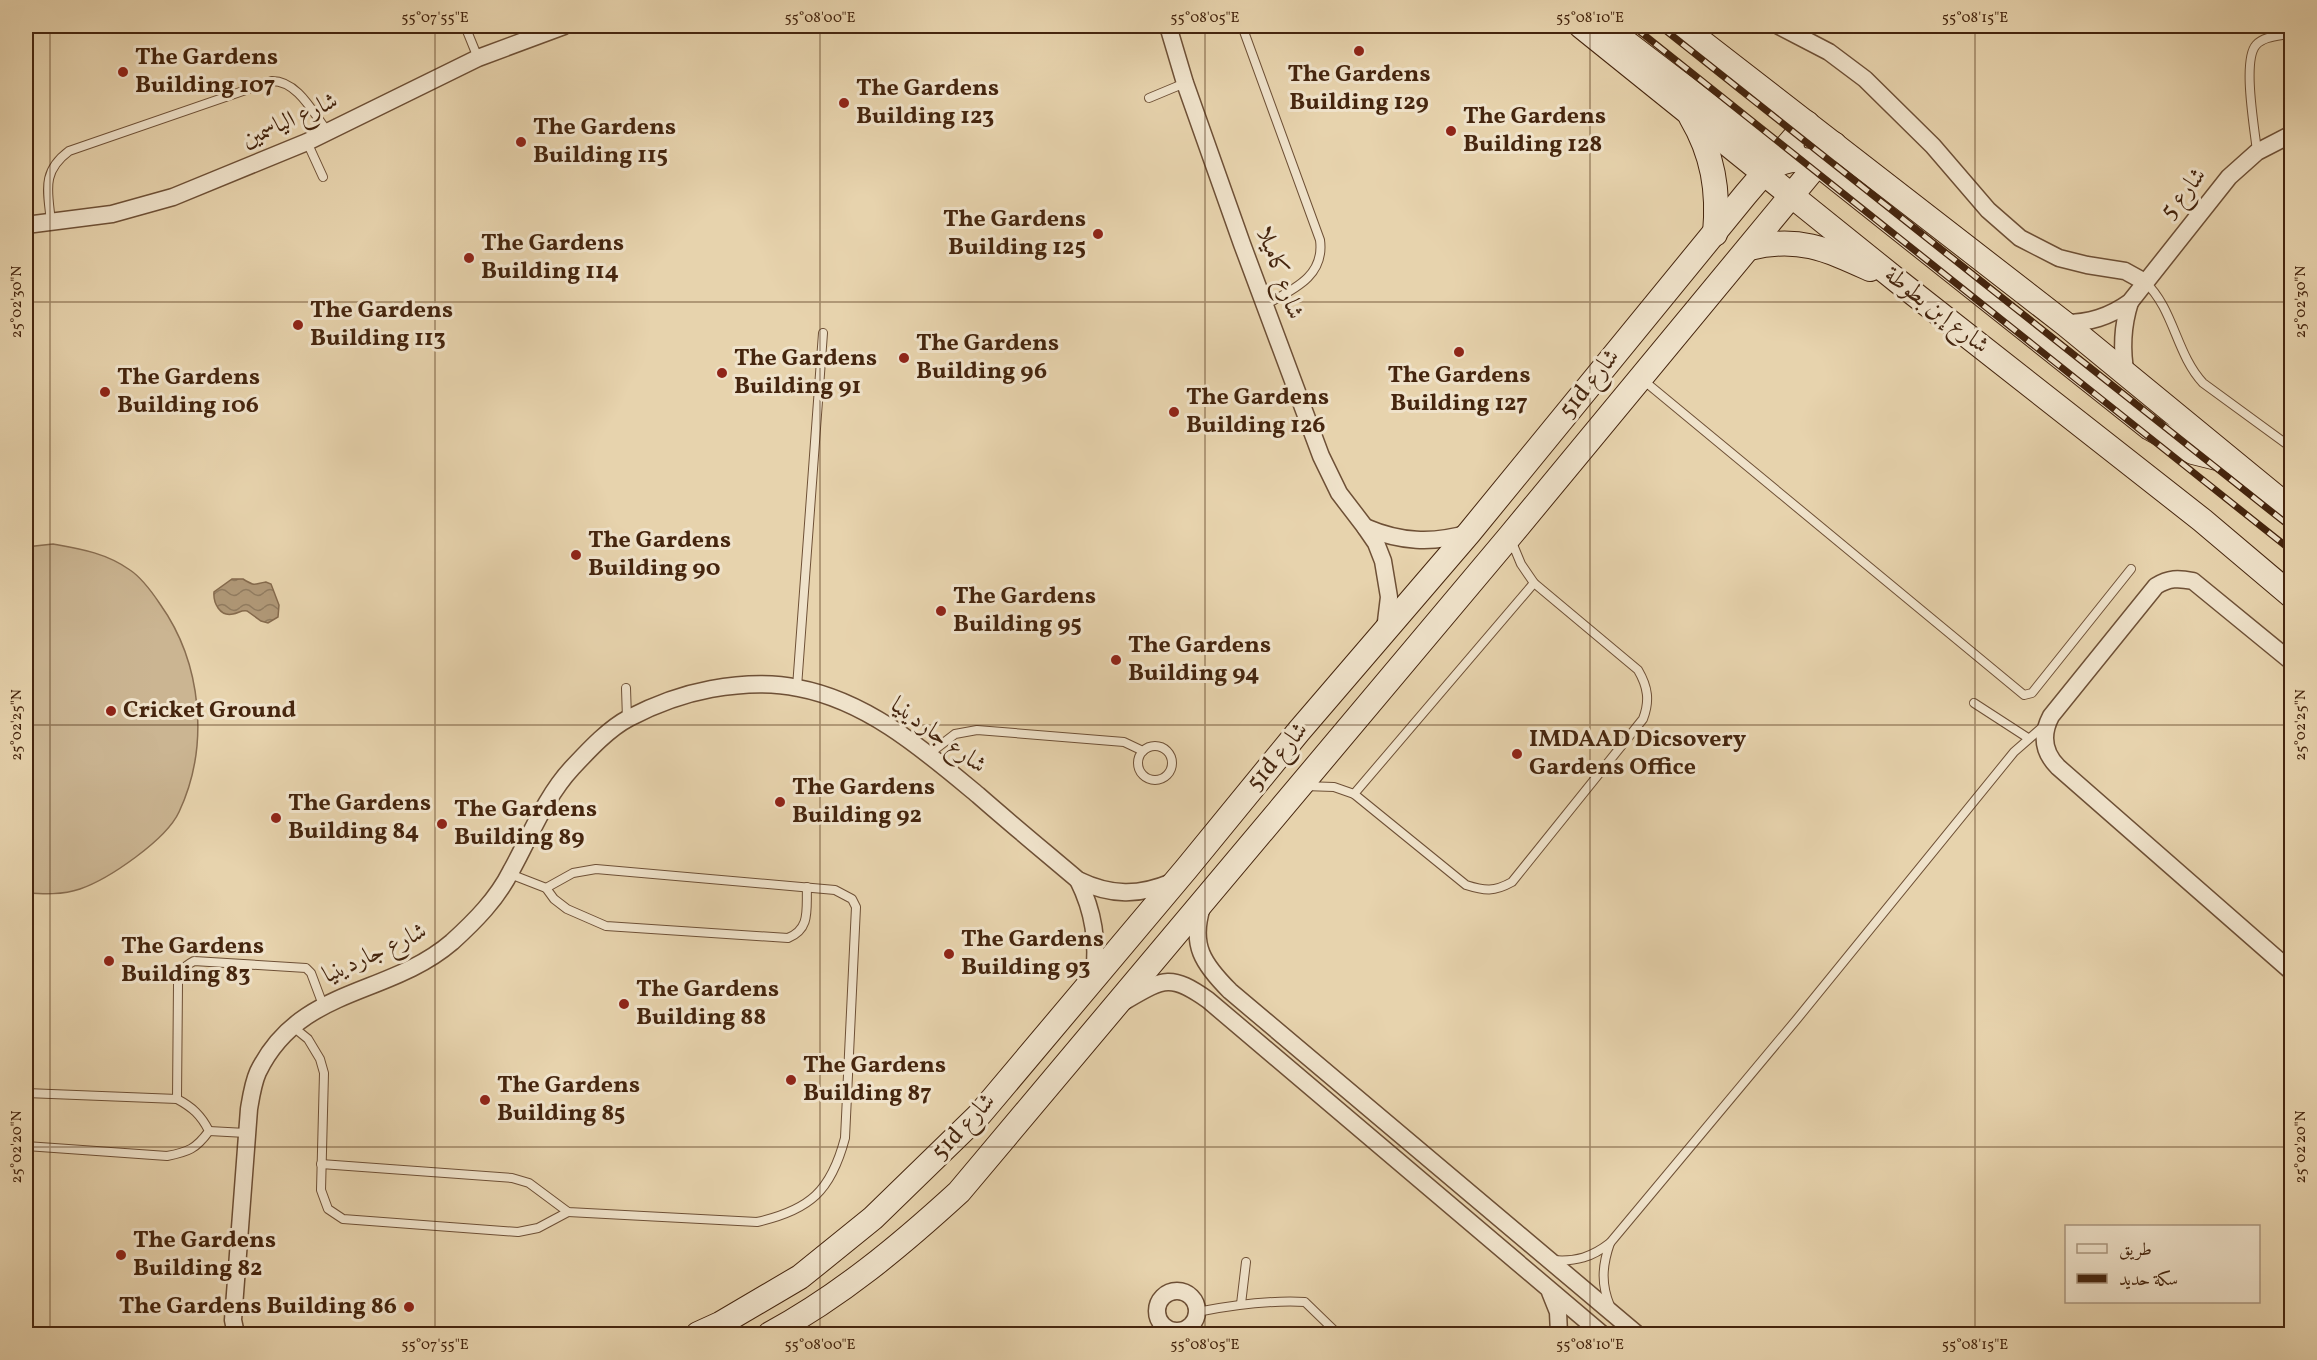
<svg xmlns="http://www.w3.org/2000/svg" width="2317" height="1360" viewBox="0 0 2317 1360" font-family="Vollkorn,Amiri,serif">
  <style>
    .pitch { fill: #cbb592; stroke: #886d50; stroke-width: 1.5 }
    .water { fill: url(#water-waves); stroke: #856a4d; stroke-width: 1.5 }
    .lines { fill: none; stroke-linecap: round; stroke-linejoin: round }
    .lane-casing { stroke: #6e5036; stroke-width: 10 }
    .street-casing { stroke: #6e5036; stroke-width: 19 }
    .secondary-casing { stroke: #45250e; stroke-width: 26 }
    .lane { stroke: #efe2ca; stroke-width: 8 }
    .street { stroke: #efe2ca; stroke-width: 16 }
    .secondary { stroke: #efe2ca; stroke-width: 24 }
    .rail-casing { stroke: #45250e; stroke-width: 7 }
    .rail { stroke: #efe2ca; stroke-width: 4.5; stroke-dasharray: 14; stroke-linecap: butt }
    .ticks { fill: none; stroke: #45250e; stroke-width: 1.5; stroke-opacity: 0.45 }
    .poi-dot { fill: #8f2418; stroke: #efe2ca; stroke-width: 2 }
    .labels { text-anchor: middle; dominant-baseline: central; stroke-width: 6; stroke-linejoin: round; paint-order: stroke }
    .poi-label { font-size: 24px; font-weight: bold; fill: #45250e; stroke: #efe2ca; text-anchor: start }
    .street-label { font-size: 24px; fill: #45250e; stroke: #efe2ca }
    .neatline { fill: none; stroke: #45250e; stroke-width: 2 }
    .ticks-label { font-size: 15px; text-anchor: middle; fill: #45250e }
  </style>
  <defs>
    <pattern id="water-waves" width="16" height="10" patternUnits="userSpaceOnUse" patternTransform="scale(1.5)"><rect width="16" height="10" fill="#b09877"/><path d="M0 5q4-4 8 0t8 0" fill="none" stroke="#917c60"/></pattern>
  </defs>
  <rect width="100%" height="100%" fill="#e7d3ad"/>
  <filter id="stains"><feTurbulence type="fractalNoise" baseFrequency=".00333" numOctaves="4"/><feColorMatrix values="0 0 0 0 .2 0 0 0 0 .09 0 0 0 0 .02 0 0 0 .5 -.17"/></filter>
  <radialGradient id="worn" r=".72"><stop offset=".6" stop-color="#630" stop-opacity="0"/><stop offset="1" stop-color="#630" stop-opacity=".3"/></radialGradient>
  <path class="pitch" d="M53,544C81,549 106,553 130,570C142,578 152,592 160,604C202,663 210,746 179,812C166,840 109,879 80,889C62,895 44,894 26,893V547Z"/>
  <path class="water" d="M232,579H243C256,587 253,584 266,582L271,584L279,605L278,617L268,623L261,621L247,611C241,610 239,613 233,614C220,617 213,603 214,592Z"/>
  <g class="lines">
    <g class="lane-casing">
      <g id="lane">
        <path d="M465,26L478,58"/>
        <path d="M1242,26L1320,240C1325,277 1292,290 1265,305"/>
        <path d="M1149,98L1185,83"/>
        <path d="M307,142L323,177"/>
        <path d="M2257,152C2255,130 2242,61 2256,45C2264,36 2280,36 2292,33"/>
        <path d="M51,222C48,191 41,172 69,151L272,81C298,81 313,113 328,132"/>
        <path d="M2145,282C2174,309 2176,354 2203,383L2292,448"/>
        <path d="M1643,380L2024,695L2032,693L2131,569"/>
        <path d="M797,687L823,333"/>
        <path d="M626,688L627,719"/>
        <path d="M1974,703L2028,738"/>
        <circle cx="1155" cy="763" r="17"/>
        <path d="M929,754L955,734L977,730L1124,742L1143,751"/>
        <path d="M1304,786L1334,787L1354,794L1466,885C1485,891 1494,892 1512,882L1643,719C1650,701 1648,687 1638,670L1534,583L1521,564L1511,540"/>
        <path d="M1354,794L1534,583"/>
        <path d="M510,874L546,888L554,899L567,909L606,926L788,938C811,929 806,909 807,887"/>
        <path d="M292,1026L308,1039L320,1059L324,1073L321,1190L328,1209L343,1219L518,1232L538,1228L568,1212"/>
        <path d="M26,1093L177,1099C192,1107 201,1115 209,1131C196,1149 188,1152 167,1156L26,1146"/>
        <path d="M177,1099L178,984C180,971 183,967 194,961L306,968L311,973L323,1005"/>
        <path d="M209,1131L246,1133"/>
        <path d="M321,1164L512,1178L529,1183L568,1212L757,1222C810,1210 831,1191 845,1138L856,907L852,899L835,890L596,869L573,873L546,888"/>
        <path d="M1610,1243C1602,1266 1601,1284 1610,1306"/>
        <path d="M1553,1260C1576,1262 1592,1257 1610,1243L1797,1019L2014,752L2046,724"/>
        <path d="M1241,1304L1246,1262"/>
        <path d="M1197,1312C1233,1305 1268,1300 1305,1302L1338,1334"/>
      </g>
    </g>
    <g class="street-casing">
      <g id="street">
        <path d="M1168,26L1185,83L1242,244L1321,456L1339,493L1365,527L1376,543L1383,561L1389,597L1385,630"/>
        <path d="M1779,26L1829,52L1865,79L1933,146L1988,210L2020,238L2059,258L2087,265L2125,271L2145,282"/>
        <path d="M26,225L112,214L173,197L307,142L478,58L564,26"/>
        <path d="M2064,323C2089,323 2109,317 2130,302L2229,177L2257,152L2292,134"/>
        <path d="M2126,375C2121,349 2122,327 2130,302"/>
        <path d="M1365,527C1400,542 1432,544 1469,533"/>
        <path d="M2292,662L2193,581C2178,578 2169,578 2156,586L2051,716C2041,735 2043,752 2058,767L2292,972"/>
        <path d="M1078,880C1094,912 1098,942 1094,978"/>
        <path d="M1202,907C1190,945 1203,964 1230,991L1637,1334"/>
        <path d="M1125,1001C1163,979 1170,973 1208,1000L1602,1334"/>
        <circle cx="1177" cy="1311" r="20"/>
        <path d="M1550,1292L1558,1312L1559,1334"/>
        <path d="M236,1334L233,1320L249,1109C251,1097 253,1083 258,1072C300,986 388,997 452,942C475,921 497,899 511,871C530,837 545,797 572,768C588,751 608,729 629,718C654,705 684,694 711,689C739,684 770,682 798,688C868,701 925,751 978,795C1011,824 1045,852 1078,880C1111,896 1139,896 1172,882"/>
      </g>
    </g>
    <g class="secondary-casing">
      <g id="secondary">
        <path d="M1581,26L1899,282L2202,520L2292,596"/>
        <path d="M1681,26L2064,323L2292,510"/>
        <path d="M1606,27L1759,144L1781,152L1794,153"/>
        <path d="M1691,117C1713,154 1719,191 1715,234"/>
        <path d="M1768,171C1783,158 1800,157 1818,164L2150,428L2193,452L2229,461"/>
        <path d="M1749,248C1798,236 1826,249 1870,269"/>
        <path d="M698,1334L720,1324L800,1277L873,1218L980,1114L1187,868L1299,731L1469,533L1746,194L1807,123"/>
        <path d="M770,1334C840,1296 900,1246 959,1192L1510,536L1834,144"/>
      </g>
    </g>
    <use href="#lane" class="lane"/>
    <use href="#street" class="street"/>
    <use href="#secondary" class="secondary"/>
    <g class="rail-casing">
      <g id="rail">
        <path d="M1633,26L2292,551"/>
        <path d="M1660,26L2292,528"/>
      </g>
    </g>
    <use href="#rail" class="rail"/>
  </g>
  <path class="ticks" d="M50,26V1334M435,26V1334M820,26V1334M1205,26V1334M1590,26V1334M1975,26V1334M26,302H2292M26,725H2292M26,1147H2292"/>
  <g class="poi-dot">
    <circle cx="1359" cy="51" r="6"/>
    <circle cx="123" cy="72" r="6"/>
    <circle cx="844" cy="103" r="6"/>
    <circle cx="1451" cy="131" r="6"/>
    <circle cx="521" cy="142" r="6"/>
    <circle cx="1098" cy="234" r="6"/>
    <circle cx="469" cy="258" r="6"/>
    <circle cx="298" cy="325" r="6"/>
    <circle cx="1459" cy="352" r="6"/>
    <circle cx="904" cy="358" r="6"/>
    <circle cx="722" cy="373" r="6"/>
    <circle cx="105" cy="392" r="6"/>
    <circle cx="1174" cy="412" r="6"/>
    <circle cx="576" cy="555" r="6"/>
    <circle cx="941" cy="611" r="6"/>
    <circle cx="1116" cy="660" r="6"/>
    <circle cx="111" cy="711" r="6"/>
    <circle cx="1517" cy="754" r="6"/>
    <circle cx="780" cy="802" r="6"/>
    <circle cx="276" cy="818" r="6"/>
    <circle cx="442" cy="824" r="6"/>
    <circle cx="949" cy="954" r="6"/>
    <circle cx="109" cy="961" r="6"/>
    <circle cx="624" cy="1004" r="6"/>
    <circle cx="791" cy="1080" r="6"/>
    <circle cx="485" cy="1100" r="6"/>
    <circle cx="121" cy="1255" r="6"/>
    <circle cx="409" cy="1307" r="6"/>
  </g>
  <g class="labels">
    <g class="poi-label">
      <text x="135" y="58">The Gardens<tspan x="135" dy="28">Building 107</tspan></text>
      <text x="1359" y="75" text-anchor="middle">The Gardens<tspan x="1359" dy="28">Building 129</tspan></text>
      <text x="856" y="89">The Gardens<tspan x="856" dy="28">Building 123</tspan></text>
      <text x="1463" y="117">The Gardens<tspan x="1463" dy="28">Building 128</tspan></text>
      <text x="533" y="128">The Gardens<tspan x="533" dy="28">Building 115</tspan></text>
      <text x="1086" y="220" text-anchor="end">The Gardens<tspan x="1086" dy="28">Building 125</tspan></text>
      <text x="481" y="244">The Gardens<tspan x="481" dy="28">Building 114</tspan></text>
      <text x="310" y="311">The Gardens<tspan x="310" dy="28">Building 113</tspan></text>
      <text x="916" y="344">The Gardens<tspan x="916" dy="28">Building 96</tspan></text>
      <text x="734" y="359">The Gardens<tspan x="734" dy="28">Building 91</tspan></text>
      <text x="1459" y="376" text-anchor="middle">The Gardens<tspan x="1459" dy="28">Building 127</tspan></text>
      <text x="117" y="378">The Gardens<tspan x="117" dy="28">Building 106</tspan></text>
      <text x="1186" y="398">The Gardens<tspan x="1186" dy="28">Building 126</tspan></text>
      <text x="588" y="541">The Gardens<tspan x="588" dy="28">Building 90</tspan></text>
      <text x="953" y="597">The Gardens<tspan x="953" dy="28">Building 95</tspan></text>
      <text x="1128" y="646">The Gardens<tspan x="1128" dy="28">Building 94</tspan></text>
      <text x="123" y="711">Cricket Ground</text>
      <text x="1529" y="740">IMDAAD Dicsovery<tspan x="1529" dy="28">Gardens Office</tspan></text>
      <text x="792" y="788">The Gardens<tspan x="792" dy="28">Building 92</tspan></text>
      <text x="288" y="804">The Gardens<tspan x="288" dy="28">Building 84</tspan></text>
      <text x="454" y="810">The Gardens<tspan x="454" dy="28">Building 89</tspan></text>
      <text x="961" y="940">The Gardens<tspan x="961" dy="28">Building 93</tspan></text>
      <text x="121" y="947">The Gardens<tspan x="121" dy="28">Building 83</tspan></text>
      <text x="636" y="990">The Gardens<tspan x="636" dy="28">Building 88</tspan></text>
      <text x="803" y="1066">The Gardens<tspan x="803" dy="28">Building 87</tspan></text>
      <text x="497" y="1086">The Gardens<tspan x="497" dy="28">Building 85</tspan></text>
      <text x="133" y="1241">The Gardens<tspan x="133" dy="28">Building 82</tspan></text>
      <text x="397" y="1307" text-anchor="end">The Gardens Building 86</text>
    </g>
    <g class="street-label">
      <text transform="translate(290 121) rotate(-24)">شارع الياسمين</text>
      <text transform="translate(2184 194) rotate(-51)">شارع 5</text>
      <text transform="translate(1279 273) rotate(70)">شارع كاميلا</text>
      <text transform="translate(1936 311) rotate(38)">شارع إبن بطوطة</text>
      <text transform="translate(1590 384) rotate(-51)">51d شارع</text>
      <text transform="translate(938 736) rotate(36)">شارع جاردينيا</text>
      <text transform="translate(1278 757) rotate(-50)">51d شارع</text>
      <text transform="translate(375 954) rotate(-25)">شارع جاردينيا</text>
      <text transform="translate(964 1127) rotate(-47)">51d شارع</text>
    </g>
  </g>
  <rect width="2317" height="1360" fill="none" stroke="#e7d3ad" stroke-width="66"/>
  <rect x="2065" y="1225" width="195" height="78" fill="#efe2ca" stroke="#ab967f" stroke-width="1.5"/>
  <rect x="2077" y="1244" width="30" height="9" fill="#efe2ca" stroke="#ab967f" stroke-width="1.5"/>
  <text x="2119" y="1255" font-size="18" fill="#45250e">طريق</text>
  <rect x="2077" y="1274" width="30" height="9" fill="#45250e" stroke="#ab967f" stroke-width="1.5"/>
  <text x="2119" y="1285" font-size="18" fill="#45250e">سكة حديد</text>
  <rect x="33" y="33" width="2251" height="1294" class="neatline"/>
  <g class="ticks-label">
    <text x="435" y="22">55°07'55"E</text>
    <text x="820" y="22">55°08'00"E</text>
    <text x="1205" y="22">55°08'05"E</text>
    <text x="1590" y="22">55°08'10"E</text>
    <text x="1975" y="22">55°08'15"E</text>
    <text transform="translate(16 302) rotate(-90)" y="5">25°02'30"N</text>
    <text transform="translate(2300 302) rotate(-90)" y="5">25°02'30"N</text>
    <text transform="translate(16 725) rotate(-90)" y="5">25°02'25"N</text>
    <text transform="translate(2300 725) rotate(-90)" y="5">25°02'25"N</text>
    <text transform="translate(16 1147) rotate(-90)" y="5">25°02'20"N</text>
    <text transform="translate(2300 1147) rotate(-90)" y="5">25°02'20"N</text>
    <text x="435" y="1349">55°07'55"E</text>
    <text x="820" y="1349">55°08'00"E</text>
    <text x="1205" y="1349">55°08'05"E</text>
    <text x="1590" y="1349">55°08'10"E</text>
    <text x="1975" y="1349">55°08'15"E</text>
  </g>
  <rect width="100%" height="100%" filter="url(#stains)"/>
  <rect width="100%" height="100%" fill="url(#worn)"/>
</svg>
